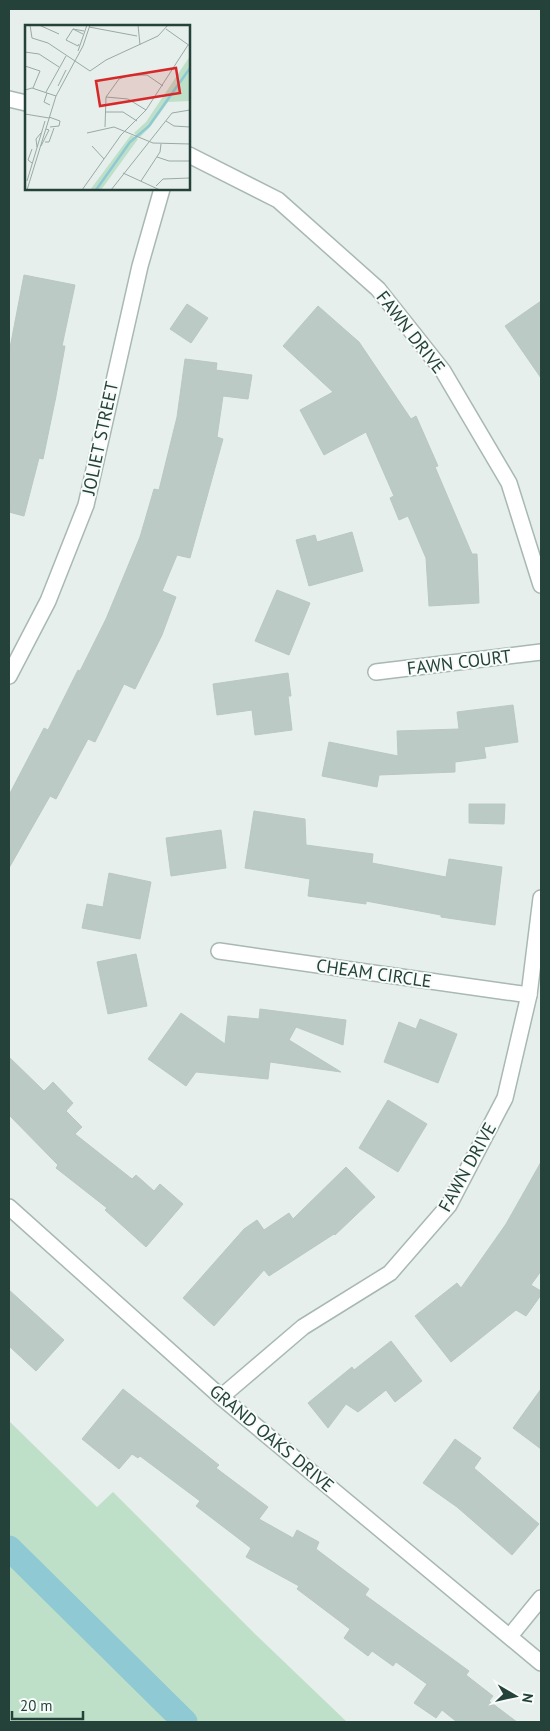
<svg xmlns="http://www.w3.org/2000/svg" width="550" height="1731" viewBox="0 0 550 1731" font-family="'PT Sans',sans-serif">
  <style>
    .green { fill: #bfe0c8 }
    .lines { fill: none; stroke-linecap: round; stroke-linejoin: round }
    .canal { stroke: #8ec9d4; stroke-width: 25 }
    .building { fill: #bbcac4; stroke: #b8c9c2 }
    .street-casing { stroke: #a8b8b2; stroke-width: 18 }
    .street { stroke: #fff; stroke-width: 15 }
    .labels { text-anchor: middle; dominant-baseline: central; stroke-width: 4; stroke-linejoin: round; paint-order: stroke }
    .street-label { font-size: 18px; fill: #24423a; stroke: #f7fbf9 }
    .inset-river { fill: none; stroke: #8ec9d4; stroke-width: 2.5 }
    .inset-road { fill: none; stroke: #98aaa4; stroke-width: 1 }
    .view { fill: #d62828; fill-opacity: 0.15; stroke: #d62828; stroke-width: 2.5 }
    .inset-edge { fill: none; stroke: #24423a; stroke-width: 2.5 }
  </style>
  <rect width="100%" height="100%" fill="#e6efeb"/>
  <path class="green" d="M9,1421L97,1507L113,1492L254,1633L347,1722H9Z"/>
  <g class="lines">
    <path class="canal" d="M9,1548L185,1722"/>
  </g>
  <g class="building">
    <path d="M24,275L75,285L62,346H65L56,396L43,459L39,458L24,516L9,512V353Z"/>
    <path d="M541,301V378L505,326Z"/>
    <path d="M187,304L208,318L191,343L170,329Z"/>
    <path d="M318,306L359,342L411,419L416,416L438,466L435,467L472,554H477L479,603L429,606L426,558L408,516L399,520L390,498L394,496L366,432L324,455L300,410L333,392L283,346Z"/>
    <path d="M185,359L217,363L216,370L252,375L248,399L223,396L217,437L223,439L190,558L177,555L162,591L176,597L162,635L135,689L124,684L95,742L88,739L56,799L50,796L9,868V795L44,728L48,730L78,670L80,671L106,619L140,537L154,489L159,490L177,417Z"/>
    <path d="M352,532L363,571L309,586L296,540L315,535L317,542Z"/>
    <path d="M277,590L310,603L289,655L255,641Z"/>
    <path d="M288,673L291,696H288L292,730L255,735L252,710L217,715L213,684Z"/>
    <path d="M513,705L518,742L484,747L486,758L455,762V772L379,775L377,787L322,776L329,742L398,756L397,731L459,729L457,712Z"/>
    <path d="M469,804H505L504,824L469,823Z"/>
    <path d="M254,811L305,819L306,845L373,854L372,863L446,877L449,859L502,867L495,925L441,917V915L366,901V904L308,896L310,879L245,868Z"/>
    <path d="M221,830L226,868L171,876L166,838Z"/>
    <path d="M109,873L151,882L140,939L82,928L87,904L103,907Z"/>
    <path d="M136,954L147,1006L108,1014L97,962Z"/>
    <path d="M260,1009L346,1020L343,1045L296,1027L289,1040L341,1072L270,1062L268,1079L196,1072L186,1086L148,1059L181,1013L225,1044L228,1016L259,1019Z"/>
    <path d="M420,1019L457,1034L438,1083L384,1062L399,1022L416,1029Z"/>
    <path d="M9,1057L44,1091L53,1082L73,1103L66,1111L82,1127L75,1134L132,1179L136,1175L154,1191L160,1184L183,1204L146,1247L105,1210L107,1208L56,1168L58,1165L9,1115Z"/>
    <path d="M388,1100L427,1124L398,1172L359,1148Z"/>
    <path d="M541,1162V1271L531,1285L541,1291V1295L526,1316L516,1310L451,1362L415,1316L457,1283L461,1288L506,1224Z"/>
    <path d="M346,1167L375,1197L335,1235L334,1234L269,1276L264,1270L214,1326L183,1298L244,1229L257,1220L264,1230L289,1213L293,1219Z"/>
    <path d="M9,1290L64,1340L36,1371L9,1346Z"/>
    <path d="M391,1341L422,1381L395,1402L386,1390L358,1412L346,1404L328,1428L308,1403L352,1367L354,1370Z"/>
    <path d="M123,1389L219,1465L216,1468L268,1507L259,1519L293,1538L297,1530L319,1542L316,1549L369,1589L365,1595L469,1671L466,1675L493,1696L489,1701L517,1722H457L442,1710L436,1718L414,1703L427,1684L396,1662L393,1666L372,1651L368,1656L344,1638L350,1629L297,1589L299,1586L246,1557L251,1548L196,1506L200,1501L140,1456L138,1458L132,1454L119,1469L82,1439Z"/>
    <path d="M541,1389V1449L513,1428Z"/>
    <path d="M455,1439L481,1458L474,1468L539,1524L512,1555L457,1507L423,1483Z"/>
  </g>
  <g class="lines">
    <g class="street-casing">
      <g id="street">
        <path d="M9,99L26,103"/>
        <path d="M189,155L278,200L378,289L443,371L509,483L541,585"/>
        <path d="M376,672L541,652"/>
        <path d="M9,676L48,601L86,505L140,266L162,189"/>
        <path d="M219,951L529,995"/>
        <path d="M9,1207L221,1397L541,1663"/>
        <path d="M221,1397L303,1327L390,1273L449,1205L505,1098L529,995L541,898"/>
        <path d="M510,1636L541,1598"/>
      </g>
    </g>
    <use href="#street" class="street"/>
  </g>
  <g class="labels">
    <g class="street-label">
      <text transform="translate(411 332) rotate(52)">FAWN DRIVE</text>
      <text transform="translate(100 438) rotate(-78)">JOLIET STREET</text>
      <text transform="translate(459 662) rotate(-7)">FAWN COURT</text>
      <text transform="translate(374 973) rotate(8)">CHEAM CIRCLE</text>
      <text transform="translate(467 1167) rotate(-61)">FAWN DRIVE</text>
      <text transform="translate(272 1438) rotate(40)">GRAND OAKS DRIVE</text>
    </g>
  </g>
  <g transform="translate(25 25)">
    <rect width="165" height="165" fill="#e6efeb"/>
    <path d="M165,31V76L143,77L125,102L115,112L111,110L109,108L121,97ZM106,110L113,114L76,165H65Z" fill="#bfe0c8"/>
    <path class="inset-river" d="M71,165L105,117L124,101L165,43"/>
    <path class="inset-road" d="M5,0L7,13L23,18L65,46L81,35L133,11L143,0M14,0L34,9M113,0L115,20M64,2L112,11M48,4L41,15L53,21L54,19M141,4L165,21M58,9L48,4L59,6M53,26L62,0M0,27L14,29L34,42M0,41L15,46L8,63M33,61L41,45M0,65L7,63L31,71M21,67L41,31M22,68L19,77L25,80M81,72L103,74L121,85M80,87H98L112,96M0,89L24,93M24,92L35,96L34,101L25,102M141,96L149,101L165,102M80,102L81,72L94,54L105,50H122L138,61M62,108L89,102L128,118L165,119M20,117H24L29,103M16,121L24,105L21,104M67,121L79,134M12,122L11,114L16,108M7,124L3,135L7,138M132,132L144,136H165M98,148L135,165M2,156L20,96M116,156L135,127L136,119M131,161L138,154L165,153M2,165L31,71L58,21L65,0M57,165L96,110L121,85L163,20M86,165L147,88L165,85"/>
    <path class="view" d="M151,43L155,68L75,81L71,56Z"/>
    <rect width="165" height="165" class="inset-edge"/>
  </g>
  <rect width="550" height="1731" fill="none" stroke="#24423a" stroke-width="20"/>
  <g transform="translate(515 1696) rotate(99)" stroke="#f7fbf9" stroke-width="4" paint-order="stroke">
  <path d="M0-4L9 19L0 12L-9 19Z" fill="#24423a"/>
  <text y="-8" font-size="14" font-weight="bold" text-anchor="middle" fill="#24423a">N</text>
  </g>
  <path d="M12 1711v8h71v-8" fill="none" stroke="#24423a" stroke-width="2.5"/>
  <text x="20" y="1711" font-size="15" fill="#24423a" stroke="#f7fbf9" stroke-width="4" paint-order="stroke">20 m</text>
</svg>
